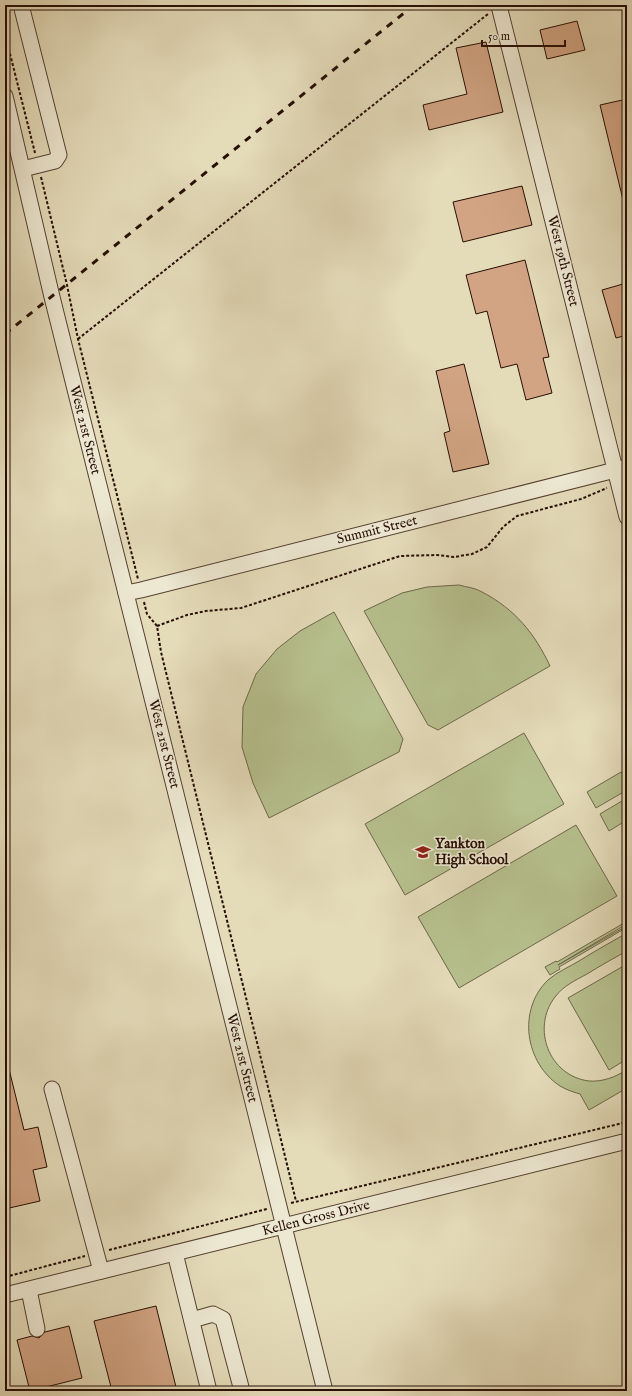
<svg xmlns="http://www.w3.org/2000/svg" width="632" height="1396" viewBox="0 0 632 1396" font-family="'IM FELL English',serif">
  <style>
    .green { fill: #b6c08e; stroke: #6e6749 }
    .building { fill: #d2a483; stroke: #270e04 }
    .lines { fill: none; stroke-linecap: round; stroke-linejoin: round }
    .minor-casing { stroke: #564131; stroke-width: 17 }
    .path { stroke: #270e04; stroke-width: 2; stroke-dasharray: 3 2; stroke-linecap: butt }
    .minor { stroke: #ede8d2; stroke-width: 15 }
    .rail { stroke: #270e04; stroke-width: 3; stroke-dasharray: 7 7; stroke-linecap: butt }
    .labels { text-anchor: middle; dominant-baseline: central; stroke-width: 3; stroke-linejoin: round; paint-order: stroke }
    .street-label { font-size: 14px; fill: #270e04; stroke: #ede8d2 }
    .poi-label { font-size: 14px; font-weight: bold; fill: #270e04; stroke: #ede8d2; text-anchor: start }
  </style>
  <rect width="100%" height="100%" fill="#e4dbb9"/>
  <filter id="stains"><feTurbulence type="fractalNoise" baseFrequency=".005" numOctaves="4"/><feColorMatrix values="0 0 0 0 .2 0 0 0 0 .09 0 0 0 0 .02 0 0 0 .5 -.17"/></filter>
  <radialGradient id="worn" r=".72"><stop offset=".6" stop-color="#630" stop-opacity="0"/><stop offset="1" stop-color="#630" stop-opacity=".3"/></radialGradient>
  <g class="green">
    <path d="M459,585C466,587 476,588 482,592C515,609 535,634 550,666L438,730L428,725L364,611L402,593L427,587Z"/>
    <path d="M334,612L403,739L399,752L269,818L253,783L242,747L243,707L256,674L277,649L300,631Z"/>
    <path d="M524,733L564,804L405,895L365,824Z"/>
    <path d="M621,772L627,782V790L596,808L587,792Z"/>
    <path d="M627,798V820L609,831L600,814Z"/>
    <path d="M576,825L617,896L459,988L418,917Z"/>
    <path d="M624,923L625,925L558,965L623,928L624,929L559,967L560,969L550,975L545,967L556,961L557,962Z"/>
    <path d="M627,933V951C614,958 600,966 587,974C576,980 563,986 555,997C531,1028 549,1076 589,1081C603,1082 615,1077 627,1070V1088L589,1110L580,1094C573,1092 567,1090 560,1086C525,1063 517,1010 548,980C557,972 569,967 579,961C595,951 611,942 627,933Z"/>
    <path d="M627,964V1059L609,1070L568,998Z"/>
  </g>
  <g class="building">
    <path d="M577,21L585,50L547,59L540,30Z"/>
    <path d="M486,42L503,112L429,130L423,105L467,94L456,48Z"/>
    <path d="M627,99V203L624,204L600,105Z"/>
    <path d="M522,186L532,225L463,242L453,202Z"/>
    <path d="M525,260L549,357L543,358L552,393L526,400L517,364L501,368L487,311L476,314L466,275Z"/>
    <path d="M623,284L627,300V335L616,338L602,290Z"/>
    <path d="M464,364L489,464L453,472L444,433L450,431L436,371Z"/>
    <path d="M5,1065H8L24,1130L38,1127L47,1167L33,1170L40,1201L5,1209Z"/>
    <path d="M156,1306L177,1391H112L94,1321Z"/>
    <path d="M69,1326L82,1378L30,1391L17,1340L32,1336L39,1338L45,1332Z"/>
  </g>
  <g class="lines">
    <g class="minor-casing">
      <g id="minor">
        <path d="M21,5L59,155L55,161L23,169"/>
        <path d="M499,6L627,517"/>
        <path d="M5,96L52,297L325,1391"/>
        <path d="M126,593L141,590L627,467"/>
        <path d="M52,1089L101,1271"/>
        <path d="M175,1253L209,1391"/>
        <path d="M29,1290L37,1329"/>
        <path d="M5,1295L627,1141"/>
        <path d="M192,1320L213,1314L223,1319L242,1391"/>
      </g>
    </g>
    <g class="path">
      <path d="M5,34L35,153"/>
      <path d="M41,177L67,285L78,339L138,579"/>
      <path d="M78,339L488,14"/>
      <path d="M144,602L147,614L157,626L161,652L296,1201"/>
      <path d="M157,626L187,615L206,611L241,608L400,556L437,555L454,557L472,554L487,547L503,527L517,516L581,499L607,488"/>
      <path d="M291,1203L627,1122"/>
      <path d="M109,1250L267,1209"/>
      <path d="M5,1277L85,1256"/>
    </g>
    <use href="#minor" class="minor"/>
    <path class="rail" d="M5,334L414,5"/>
  </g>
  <defs>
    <g id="school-bare" transform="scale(1.2)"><path d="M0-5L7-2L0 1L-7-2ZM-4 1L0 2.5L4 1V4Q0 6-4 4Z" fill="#8f2418" stroke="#ede8d2" stroke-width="2.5" paint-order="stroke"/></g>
  </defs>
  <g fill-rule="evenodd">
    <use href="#school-bare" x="423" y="852"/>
  </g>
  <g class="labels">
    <g class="street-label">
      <text transform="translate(563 261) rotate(76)">West 19th Street</text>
      <text transform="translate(85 430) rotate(76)">West 21st Street</text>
      <text transform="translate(377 530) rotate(-14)">Summit Street</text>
      <text transform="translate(164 744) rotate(76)">West 21st Street</text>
      <text transform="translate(242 1058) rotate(76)">West 21st Street</text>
      <text transform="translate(316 1218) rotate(-14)">Kellen Gross Drive</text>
    </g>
    <g class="poi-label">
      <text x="435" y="844">Yankton<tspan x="435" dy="16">High School</tspan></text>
    </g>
  </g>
  <rect width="632" height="1396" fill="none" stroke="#e4dbb9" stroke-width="20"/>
  <rect x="6" y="6" width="620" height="1384" fill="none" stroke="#270e04" stroke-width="2"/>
  <rect x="10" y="10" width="612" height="1376" fill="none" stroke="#270e04"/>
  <path d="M482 40v6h83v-6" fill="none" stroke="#270e04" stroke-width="2"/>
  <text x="488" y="40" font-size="12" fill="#270e04" stroke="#ede8d2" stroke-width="3" paint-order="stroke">50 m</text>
  <rect width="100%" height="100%" filter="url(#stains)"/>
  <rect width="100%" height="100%" fill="url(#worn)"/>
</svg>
